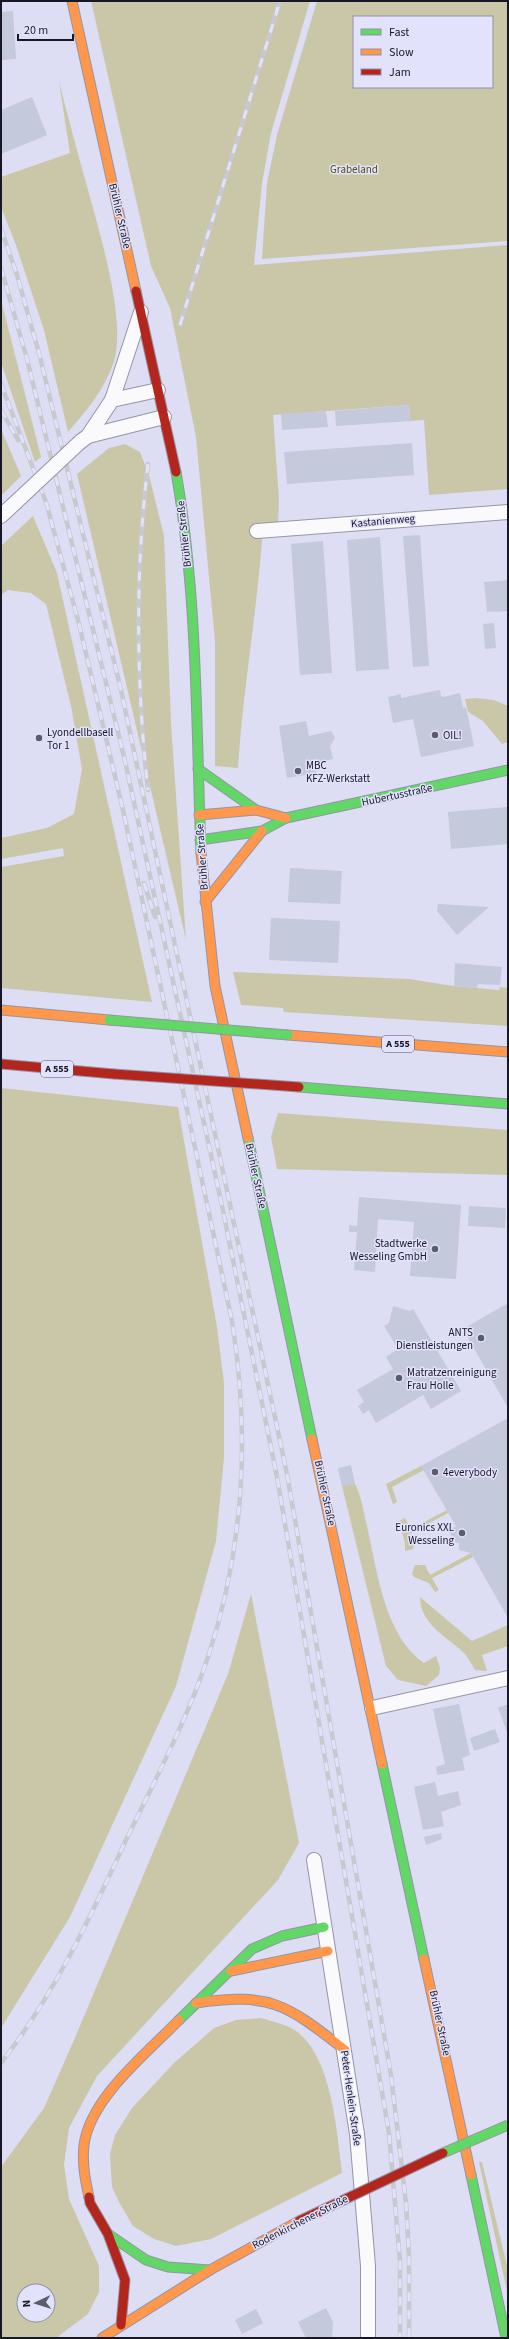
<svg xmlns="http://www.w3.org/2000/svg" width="509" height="2339" viewBox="0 0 509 2339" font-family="'Source Sans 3',sans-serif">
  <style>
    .green { fill: #cac7a8; fill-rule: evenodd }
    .building { fill: #c4c9dc }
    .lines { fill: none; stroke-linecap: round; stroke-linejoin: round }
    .street-casing { stroke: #9595a6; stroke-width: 16 }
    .fast-casing { stroke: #9595a6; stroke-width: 11 }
    .slow-casing { stroke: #9595a6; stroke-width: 11 }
    .jam-casing { stroke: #9595a6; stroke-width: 11 }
    .street { stroke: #fafafd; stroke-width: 14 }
    .fast { stroke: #63d668; stroke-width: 9 }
    .slow { stroke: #ff974d; stroke-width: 9 }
    .jam { stroke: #b3261e; stroke-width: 9 }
    .rail-casing { stroke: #c8c8cf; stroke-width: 4.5 }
    .rail { stroke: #e2e2fd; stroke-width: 3; stroke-dasharray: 9; stroke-linecap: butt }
    .street-bridge-casing { stroke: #9595a6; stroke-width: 16; stroke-linecap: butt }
    .fast-bridge-casing { stroke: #9595a6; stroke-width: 11; stroke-linecap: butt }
    .jam-bridge-casing { stroke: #9595a6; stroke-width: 11; stroke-linecap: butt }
    .street-bridge { stroke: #fafafd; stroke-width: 14 }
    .fast-bridge { stroke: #63d668; stroke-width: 9 }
    .jam-bridge { stroke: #b3261e; stroke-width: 9 }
    .poi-dot { fill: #5c5c6e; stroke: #e2e2fd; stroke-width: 1.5 }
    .labels { text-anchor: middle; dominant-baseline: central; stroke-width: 3; stroke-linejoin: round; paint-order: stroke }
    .shield { fill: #e2e2fd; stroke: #545466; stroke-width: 1 }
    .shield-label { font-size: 10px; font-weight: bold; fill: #171726 }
    .park-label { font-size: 11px; fill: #544e0f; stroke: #e2e2fd }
    .street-label { font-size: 11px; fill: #171726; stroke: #e2e2fd }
    .poi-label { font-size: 11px; fill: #171726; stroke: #e2e2fd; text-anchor: start }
  </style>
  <rect width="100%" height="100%" fill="#ddddf4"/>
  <g class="green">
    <path d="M91,1H310L271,133L262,183L254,265L508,245V489L429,495L424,420L410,421L409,405L273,415L279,500L278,524L263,526C258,607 243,687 238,768L215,766V641L196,437L170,308L151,266Z"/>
    <path d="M317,1H508V241L262,259L267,183L277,135ZM354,17H492V87H354Z"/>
    <path d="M59,82C69,120 79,159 90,197C101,238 126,320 114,361C105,389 87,410 68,432L44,330L16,245L1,207V177L70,153Z"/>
    <path d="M1,300L41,457L35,462L1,362Z"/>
    <path d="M1,429L21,476L1,496Z"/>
    <path d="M125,444L140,452L149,475L164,536L171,723L186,940L77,474L109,448Z"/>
    <path d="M33,516L57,573L152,1002L1,988V867L64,856L63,848L1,859V838L47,828L74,814L82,769L71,706L46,604L31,593L8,590L1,595V546Z"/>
    <path d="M475,698L494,700L508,706V742L502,744L483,721L468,712L465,699Z"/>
    <path d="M233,972L409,979L453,986L499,990L500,987L508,988V1026L284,1012L283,1008L241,1005Z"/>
    <path d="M1,1088L178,1107L217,1327L224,1383V1458L216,1541L176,1686L70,1917L1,2028Z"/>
    <path d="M278,1113L508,1130V1175L277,1169L271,1137Z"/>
    <path d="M421,1466L424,1470L392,1487L397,1502L393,1504L386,1484Z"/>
    <path d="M355,1484C361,1495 363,1509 366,1522C377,1567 383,1635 424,1663L436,1656L440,1668L439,1675L426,1686L398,1680L386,1666L342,1486Z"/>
    <path d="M447,1510L448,1513L409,1534L414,1546L413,1549L405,1551V1543L399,1521L405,1518L411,1529Z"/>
    <path d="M471,1553L473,1557L432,1578L439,1590L435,1592L429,1583L414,1577L412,1574L415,1565H425L430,1575Z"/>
    <path d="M251,1594L299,1843L278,1880L97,2076L69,2128L64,2165L69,2199L99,2266V2292L88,2314L56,2338H1V2167L44,2108L74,2040L228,1674ZM24,2291H48V2315H24Z"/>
    <path d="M420,1597L472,1641L508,1625V1646L482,1655L487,1671L475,1670C472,1665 469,1659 465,1654C448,1637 420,1625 420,1597Z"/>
    <path d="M261,2018C274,2022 290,2025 300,2034C332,2062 337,2132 342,2173L211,2239L176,2246L154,2239L133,2226L119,2202L112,2187L110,2154L115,2135L132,2108L174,2063L214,2028L236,2020Z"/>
    <path d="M479,2162H482L508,2270V2296Z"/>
  </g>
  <g class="building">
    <path d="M13,11L16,59L1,60V12Z"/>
    <path d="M32,97L47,135L1,154V110Z"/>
    <path d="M409,405L410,421L336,426L335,411Z"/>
    <path d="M326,411L328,427L282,430L281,414Z"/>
    <path d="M412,443L414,475L287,484L284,452Z"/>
    <path d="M420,535L429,666L413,667L403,536Z"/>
    <path d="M380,537L389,669L356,671L347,540Z"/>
    <path d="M323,541L332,673L300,675L291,544Z"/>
    <path d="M508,580V611L487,612L484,582Z"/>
    <path d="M494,623L496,648L485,649L483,624Z"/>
    <path d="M440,690L441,696L444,697L460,693L463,708L466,707L474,746L421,757L413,719L393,723L388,697L401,694V698Z"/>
    <path d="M306,721L309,736L331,731L335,738L330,746L333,759L314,763L317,773L287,778L279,726Z"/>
    <path d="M508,807V844L451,849L448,812Z"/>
    <path d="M290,868L342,871L340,904L288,902Z"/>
    <path d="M438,904L489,907L457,935L437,911Z"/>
    <path d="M271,918L340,921L338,963L269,960Z"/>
    <path d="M455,963L502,967L500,985L478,984L477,988L454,986Z"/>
    <path d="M359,1197L461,1205L456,1279L410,1276L414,1222L378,1219L375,1272L354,1270L357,1232H349V1225L357,1226Z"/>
    <path d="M469,1206L506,1208L505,1228L468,1226Z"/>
    <path d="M508,1303V1408L463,1329Z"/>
    <path d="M393,1306L410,1311L413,1309L461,1391L431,1409L423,1395L376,1423L369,1410L363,1414L358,1406L364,1402L357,1390L393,1369L386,1357L398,1349L384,1326L389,1323Z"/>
    <path d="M508,1418V1618L471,1553L459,1550V1543H456L449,1531L456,1526L421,1466Z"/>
    <path d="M351,1465L355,1484L342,1487L338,1468Z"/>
    <path d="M459,1704L470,1755L462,1758L465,1770L437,1775L436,1767L445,1764L433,1709Z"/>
    <path d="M508,1704V1735L498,1708Z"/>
    <path d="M495,1729L500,1742L474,1751L470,1738Z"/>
    <path d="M435,1782L438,1796L458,1791L461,1805L441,1812L444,1826L423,1830L414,1787Z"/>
    <path d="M441,1833L442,1839L426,1845L424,1837Z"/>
    <path d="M326,2308L333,2322L332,2338H306L298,2322Z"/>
    <path d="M256,2309L263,2323L242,2334L235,2320Z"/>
  </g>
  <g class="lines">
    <g class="street-casing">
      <g id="street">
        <path d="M112,400L141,312"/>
        <path d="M88,436L164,417"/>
        <path d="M80,442L88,436L112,400L158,390"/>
        <path d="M1,516L16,502"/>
        <path d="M257,531L508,512"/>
        <path d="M372,1708L508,1678"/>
        <path d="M314,1860L357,2134L368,2266V2338"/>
      </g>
    </g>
    <g class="fast-casing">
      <g id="fast">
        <path d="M176,472C198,597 196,727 201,853"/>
        <path d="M198,769L256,810"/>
        <path d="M200,840L262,831L286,818L508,770"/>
        <path d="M299,1087L508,1104"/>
        <path d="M248,1138L312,1439"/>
        <path d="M382,1764L424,1959"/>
        <path d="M179,2020L252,1949L282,1936L324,1927"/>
        <path d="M471,2175L506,2338"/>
        <path d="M108,2234L146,2260L168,2267L210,2270"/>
      </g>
    </g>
    <g class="slow-casing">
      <g id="slow">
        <path d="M72,1L136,291"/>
        <path d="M199,815L256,810L286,818"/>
        <path d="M201,853L215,986L248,1138"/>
        <path d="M205,902L262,831"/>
        <path d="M1,1010L109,1020"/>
        <path d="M288,1035L508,1052"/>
        <path d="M312,1439L382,1764"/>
        <path d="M424,1959L471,2175"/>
        <path d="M231,1971L328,1951"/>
        <path d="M196,2003C272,1992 287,2005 345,2050"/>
        <path d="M89,2197C85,2179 82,2163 84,2145C90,2098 147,2053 179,2020"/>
        <path d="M102,2338L210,2270L299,2221"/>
      </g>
    </g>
    <g class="jam-casing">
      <g id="jam">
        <path d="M136,291L176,472"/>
        <path d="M1,1064L114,1074"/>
        <path d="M89,2197L90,2203L108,2234L125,2280L121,2325"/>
      </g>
    </g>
    <use href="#street" class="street"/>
    <use href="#fast" class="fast"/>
    <use href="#slow" class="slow"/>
    <use href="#jam" class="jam"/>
    <g class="rail-casing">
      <g id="rail">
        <path d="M1,229L17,275L40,357L121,690L287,1474L391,2075L406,2203L409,2256V2338"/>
        <path d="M1,268L27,359L125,761L221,1201L277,1477L389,2133L400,2261V2338"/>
        <path d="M180,325L280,1"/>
        <path d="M1,384L46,502L79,624L123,810L232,1321C250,1433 244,1548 208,1657C187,1720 155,1780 126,1840C90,1918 54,1995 1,2063"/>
        <path d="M1,410L18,440"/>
        <path d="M148,464C135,572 136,682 148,790"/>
        <path d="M144,883L155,917"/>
      </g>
    </g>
    <use href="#rail" class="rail"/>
    <g class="street-bridge-casing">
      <path id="street-bridge" d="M16,502L80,442"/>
    </g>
    <g class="fast-bridge-casing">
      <g id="fast-bridge">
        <path d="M109,1020L288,1035"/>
        <path d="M443,2153L508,2125"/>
      </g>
    </g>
    <g class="jam-bridge-casing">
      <g id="jam-bridge">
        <path d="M114,1074L299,1087"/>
        <path d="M299,2221L443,2153"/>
      </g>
    </g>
    <use href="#street-bridge" class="street-bridge"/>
    <use href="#fast-bridge" class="fast-bridge"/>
    <use href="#jam-bridge" class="jam-bridge"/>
  </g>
  <g class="poi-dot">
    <circle cx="435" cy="735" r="4"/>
    <circle cx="39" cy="738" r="4"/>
    <circle cx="298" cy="771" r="4"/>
    <circle cx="435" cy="1249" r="4"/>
    <circle cx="481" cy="1338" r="4"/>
    <circle cx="399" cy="1378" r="4"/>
    <circle cx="435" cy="1472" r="4"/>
    <circle cx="462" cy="1533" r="4"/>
  </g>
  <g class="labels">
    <g class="shield">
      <rect x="382" y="1036" width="32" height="16" rx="3"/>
      <rect x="41" y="1061" width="32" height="16" rx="3"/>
    </g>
    <g class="shield-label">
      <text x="398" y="1044">A 555</text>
      <text x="57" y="1069">A 555</text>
    </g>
    <g class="park-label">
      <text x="354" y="169">Grabeland</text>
    </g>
    <g class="street-label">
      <text transform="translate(120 216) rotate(77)">Brühler Straße</text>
      <text transform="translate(383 521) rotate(-5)">Kastanienweg</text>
      <text transform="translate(184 534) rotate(-96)">Brühler Straße</text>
      <text transform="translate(397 795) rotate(-12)">Hubertusstraße</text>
      <text transform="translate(202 857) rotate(-94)">Brühler Straße</text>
      <text transform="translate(256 1176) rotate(78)">Brühler Straße</text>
      <text transform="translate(325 1493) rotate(78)">Brühler Straße</text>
      <text transform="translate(440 2023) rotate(78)">Brühler Straße</text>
      <text transform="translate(351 2098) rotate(82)">Peter-Henlein-Straße</text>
      <text transform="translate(300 2222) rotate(-27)">Rodenkirchener Straße</text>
    </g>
    <g class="poi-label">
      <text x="47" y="732">Lyondellbasell<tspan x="47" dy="13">Tor 1</tspan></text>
      <text x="443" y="735">OIL!</text>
      <text x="306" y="765">MBC<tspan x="306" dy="13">KFZ-Werkstatt</tspan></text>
      <text x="427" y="1243" text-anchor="end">Stadtwerke<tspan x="427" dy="13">Wesseling GmbH</tspan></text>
      <text x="473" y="1332" text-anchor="end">ANTS<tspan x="473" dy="13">Dienstleistungen</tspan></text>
      <text x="407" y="1372">Matratzenreinigung<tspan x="407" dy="13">Frau Holle</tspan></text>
      <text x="443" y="1472">4everybody</text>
      <text x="454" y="1527" text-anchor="end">Euronics XXL<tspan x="454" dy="13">Wesseling</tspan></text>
    </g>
  </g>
  <rect width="509" height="2339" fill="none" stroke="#171726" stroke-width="4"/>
  <rect x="353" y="16" width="140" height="72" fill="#e2e2fd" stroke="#9191a7"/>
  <rect x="361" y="29" width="20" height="6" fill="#63d668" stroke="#9191a7"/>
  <text x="389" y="36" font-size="12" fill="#171726">Fast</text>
  <rect x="361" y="49" width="20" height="6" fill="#ff974d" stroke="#9191a7"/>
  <text x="389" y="56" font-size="12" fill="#171726">Slow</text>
  <rect x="361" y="69" width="20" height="6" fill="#b3261e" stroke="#9191a7"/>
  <text x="389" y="76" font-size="12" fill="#171726">Jam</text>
  <g transform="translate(36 2303) rotate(266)"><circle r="19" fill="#e2e2fd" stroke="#9191a7"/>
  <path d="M0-3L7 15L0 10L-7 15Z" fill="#5c5c6e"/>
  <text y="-6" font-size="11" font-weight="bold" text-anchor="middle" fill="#171726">N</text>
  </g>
  <path d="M18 34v6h55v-6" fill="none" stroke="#171726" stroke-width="2"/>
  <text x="24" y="34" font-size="12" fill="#171726" stroke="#e2e2fd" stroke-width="3" paint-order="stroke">20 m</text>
</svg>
